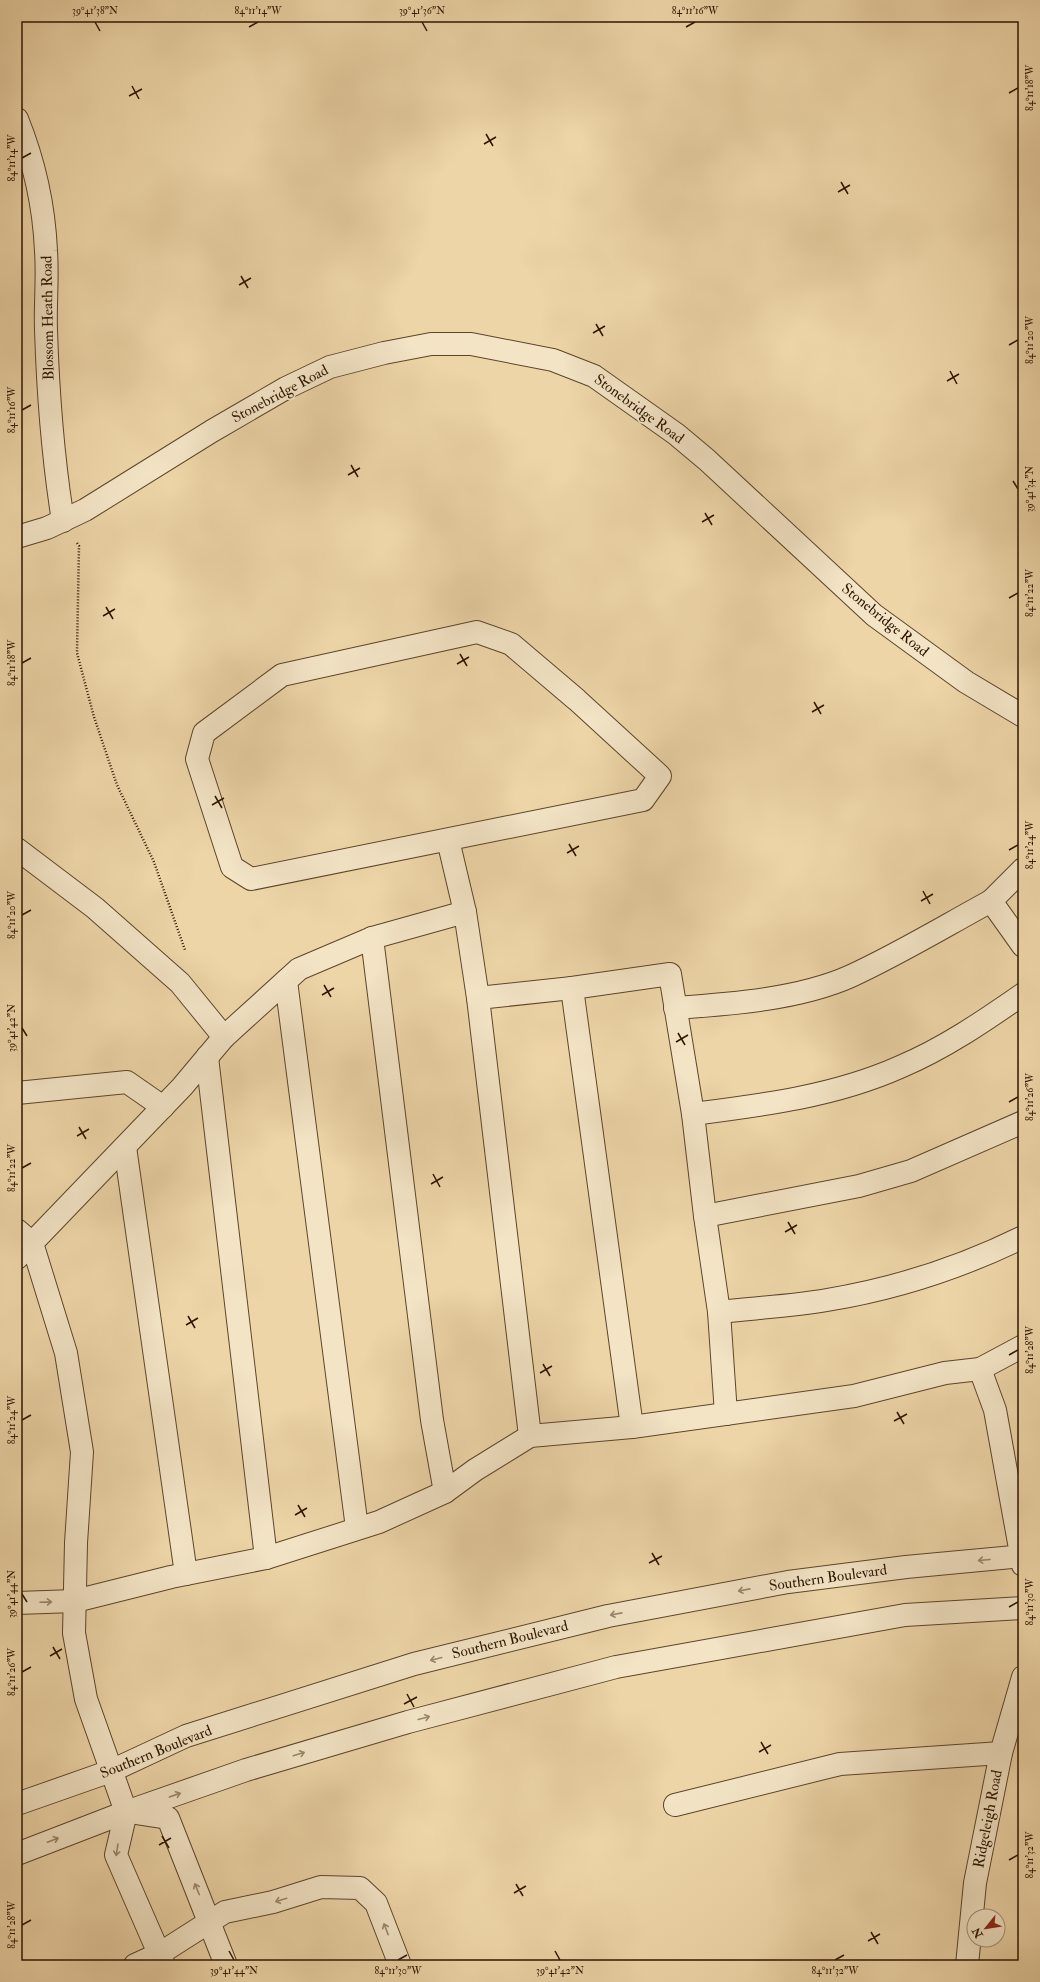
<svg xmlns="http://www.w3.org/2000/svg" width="1040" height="1982" viewBox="0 0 1040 1982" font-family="'IM FELL Double Pica',serif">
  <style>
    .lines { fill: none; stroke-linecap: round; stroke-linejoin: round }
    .minor-casing { stroke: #5d452a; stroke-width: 24 }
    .path { stroke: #2d1500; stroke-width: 2.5; stroke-dasharray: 1 2; stroke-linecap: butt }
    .minor { stroke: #f3e4c6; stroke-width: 22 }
    .oneway { stroke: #9a876d }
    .ticks { fill: none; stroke: #2d1500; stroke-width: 1.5 }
    .labels { text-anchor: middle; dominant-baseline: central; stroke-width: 3.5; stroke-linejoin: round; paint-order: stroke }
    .street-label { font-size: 15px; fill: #2d1500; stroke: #f3e4c6 }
    .neatline { fill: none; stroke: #2d1500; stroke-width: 1.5 }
    .ticks-label { font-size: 10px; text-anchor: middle; fill: #2d1500 }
  </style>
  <rect width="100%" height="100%" fill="#edd5a8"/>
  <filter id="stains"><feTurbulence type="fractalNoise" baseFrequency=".005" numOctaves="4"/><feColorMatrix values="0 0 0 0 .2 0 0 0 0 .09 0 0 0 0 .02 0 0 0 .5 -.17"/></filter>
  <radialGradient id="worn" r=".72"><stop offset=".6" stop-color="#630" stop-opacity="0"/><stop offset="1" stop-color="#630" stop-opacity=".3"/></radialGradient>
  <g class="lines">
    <g class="minor-casing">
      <g id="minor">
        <path d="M17,119C34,161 44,205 46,251C48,278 45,304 46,330C48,394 53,458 63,521"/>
        <path d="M17,537L47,528L85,510L212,431L286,388L330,367L384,353L431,344H471L553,360L594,376L676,434L707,460L874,615L966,682L1023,716"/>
        <path d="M477,632L511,644L577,700L660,776L643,800L251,879L232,867L197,759L204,733L282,675Z"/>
        <path d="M448,840L465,912L478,998L530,1436"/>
        <path d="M17,849L95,908L180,983L224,1037L182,1087L32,1243L66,1353L82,1452L76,1543L74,1633L86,1699L126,1812L116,1855L164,1965"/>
        <path d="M991,901L1023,869"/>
        <path d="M372,938L432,1420L445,1492L475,1470L530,1436L632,1427L854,1396L945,1373L980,1369L1023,1346"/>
        <path d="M286,981L357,1528"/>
        <path d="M572,988L632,1427"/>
        <path d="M478,998L572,988L670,974L693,1114L705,1216L719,1312L726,1414"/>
        <path d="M675,1008C732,1004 800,999 851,976C899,954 945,926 991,901L1023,946"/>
        <path d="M224,1037L299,969L372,938L465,912"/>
        <path d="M207,1057L266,1558"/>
        <path d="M17,1093L127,1082L163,1107"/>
        <path d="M693,1114C764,1105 835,1096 900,1067C945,1048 984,1021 1023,994"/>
        <path d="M125,1147L186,1574"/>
        <path d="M705,1216L859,1186L911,1171L1023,1122"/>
        <path d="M17,1230L32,1243L17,1258"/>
        <path d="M719,1312C755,1308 792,1306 827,1300C894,1289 962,1267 1023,1237"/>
        <path d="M980,1369L995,1410L1023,1565"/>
        <path d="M17,1603L75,1601L171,1577L266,1558L379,1522L445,1492"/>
        <path d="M17,1804L111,1771L186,1736L414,1664L608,1616L788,1582L906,1567L1023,1556"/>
        <path d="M675,1805L840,1764L1001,1753"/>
        <path d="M129,1812L168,1818L226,1965"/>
        <path d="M17,1854L126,1812L246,1770L408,1722L616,1667L905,1615L1023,1608"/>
        <path d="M135,1965L159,1954L225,1912L273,1902L321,1887L360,1888L376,1903L400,1965"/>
        <path d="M967,1965L975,1883L1001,1753L1023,1677"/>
      </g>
    </g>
    <path class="path" d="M77,543L79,546L77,653L94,717L117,785L154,862L185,950"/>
    <use href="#minor" class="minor"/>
  </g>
  <defs><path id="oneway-shaft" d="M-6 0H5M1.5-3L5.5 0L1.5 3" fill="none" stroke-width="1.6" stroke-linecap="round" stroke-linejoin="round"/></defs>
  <g class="oneway">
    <use href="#oneway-shaft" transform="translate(984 1560) rotate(175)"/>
    <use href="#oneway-shaft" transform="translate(744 1590) rotate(169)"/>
    <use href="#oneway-shaft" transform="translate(46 1602) rotate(-2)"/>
    <use href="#oneway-shaft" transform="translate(616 1614) rotate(169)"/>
    <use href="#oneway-shaft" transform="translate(436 1659) rotate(166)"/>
    <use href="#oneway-shaft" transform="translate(424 1718) rotate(-15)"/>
    <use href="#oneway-shaft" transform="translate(299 1754) rotate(-17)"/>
    <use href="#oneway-shaft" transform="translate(175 1795) rotate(-19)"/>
    <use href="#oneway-shaft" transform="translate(53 1840) rotate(-21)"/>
    <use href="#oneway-shaft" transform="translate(117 1850) rotate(99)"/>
    <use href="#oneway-shaft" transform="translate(197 1889) rotate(-112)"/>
    <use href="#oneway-shaft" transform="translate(281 1900) rotate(163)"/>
    <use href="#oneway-shaft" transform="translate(386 1929) rotate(-111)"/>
  </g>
  <path class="ticks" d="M95,22L100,31M422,22L427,31M249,27L258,22M686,27L695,22M132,86L139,99M1009,93L1018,88M129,96L142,89M486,134L493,146M484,144L496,137M22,158L31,153M841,182L848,194M838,192L850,185M241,276L248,288M239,285L251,278M596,324L603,336M593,333L605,326M1009,345L1018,340M950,371L957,384M947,381L959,374M22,410L31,405M351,465L358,477M348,475L360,468M1013,481L1018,489M705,513L712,525M702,522L714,515M1009,598L1018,593M106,607L113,619M103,616L115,609M460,654L467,666M22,663L31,658M457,664L469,657M814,702L821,714M812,712L824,705M215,796L222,808M212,805L224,798M569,844L576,856M1009,850L1018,845M567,853L579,846M923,891L930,904M921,901L933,894M22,915L31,910M324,985L331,997M322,995L334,988M22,1028L27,1036M678,1033L685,1045M676,1042L688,1035M1009,1102L1018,1097M79,1127L86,1139M77,1136L89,1129M22,1168L31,1163M433,1174L440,1187M431,1184L443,1177M788,1222L795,1234M785,1232L797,1225M188,1316L195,1328M186,1325L198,1318M1009,1355L1018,1350M543,1364L550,1376M540,1373L552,1366M897,1412L904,1424M22,1420L31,1415M894,1421L907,1414M298,1505L305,1517M295,1515L307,1508M652,1553L659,1565M649,1563L662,1556M22,1594L27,1602M1009,1607L1018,1602M53,1647L60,1659M50,1656L62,1649M22,1672L31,1667M407,1694L414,1707M404,1704L417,1697M761,1742L768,1754M759,1752L771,1745M162,1836L169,1848M159,1845L171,1838M1009,1860L1018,1855M516,1884L523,1896M514,1893L526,1886M22,1925L31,1920M871,1932L878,1944M868,1941L880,1934M229,1951L234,1960M555,1951L560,1960M398,1960L407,1955M835,1960L844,1955"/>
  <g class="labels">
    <g class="street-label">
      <text transform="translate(48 318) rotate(-91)">Blossom Heath Road</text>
      <text transform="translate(280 394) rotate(-28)">Stonebridge Road</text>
      <text transform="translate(639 409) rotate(36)">Stonebridge Road</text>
      <text transform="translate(885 620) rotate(39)">Stonebridge Road</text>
      <text transform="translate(828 1578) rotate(-8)">Southern Boulevard</text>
      <text transform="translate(510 1640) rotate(-14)">Southern Boulevard</text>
      <text transform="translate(156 1752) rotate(-22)">Southern Boulevard</text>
      <text transform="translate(988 1819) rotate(-79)">Ridgeleigh Road</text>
    </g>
  </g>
  <rect width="1040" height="1982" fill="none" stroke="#edd5a8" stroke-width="44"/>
  <g transform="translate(986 1928) rotate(240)"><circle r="19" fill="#f3e4c6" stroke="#a49177"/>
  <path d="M0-3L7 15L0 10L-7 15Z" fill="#8f2418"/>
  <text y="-6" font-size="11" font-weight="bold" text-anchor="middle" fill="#2d1500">N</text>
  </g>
  <rect x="22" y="22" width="996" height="1938" class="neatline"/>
  <g class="ticks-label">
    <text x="95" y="14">39°41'38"N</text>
    <text x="258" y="14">84°11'14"W</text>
    <text x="422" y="14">39°41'36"N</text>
    <text x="695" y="14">84°11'16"W</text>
    <text transform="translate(1029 88) rotate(-90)" y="4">84°11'18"W</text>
    <text transform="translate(11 158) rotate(-90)" y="4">84°11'14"W</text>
    <text transform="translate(1029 340) rotate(-90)" y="4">84°11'20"W</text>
    <text transform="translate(11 410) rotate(-90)" y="4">84°11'16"W</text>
    <text transform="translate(1029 489) rotate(-90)" y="4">39°41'34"N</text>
    <text transform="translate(1029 593) rotate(-90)" y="4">84°11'22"W</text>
    <text transform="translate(11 663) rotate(-90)" y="4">84°11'18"W</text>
    <text transform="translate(1029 845) rotate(-90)" y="4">84°11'24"W</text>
    <text transform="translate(11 915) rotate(-90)" y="4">84°11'20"W</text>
    <text transform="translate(11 1028) rotate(-90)" y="4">39°41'42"N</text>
    <text transform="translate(1029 1097) rotate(-90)" y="4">84°11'26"W</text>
    <text transform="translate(11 1168) rotate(-90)" y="4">84°11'22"W</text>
    <text transform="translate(1029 1350) rotate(-90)" y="4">84°11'28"W</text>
    <text transform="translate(11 1420) rotate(-90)" y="4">84°11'24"W</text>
    <text transform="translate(11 1594) rotate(-90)" y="4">39°41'44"N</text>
    <text transform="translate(1029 1602) rotate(-90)" y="4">84°11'30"W</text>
    <text transform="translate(11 1672) rotate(-90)" y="4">84°11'26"W</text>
    <text transform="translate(1029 1855) rotate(-90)" y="4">84°11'32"W</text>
    <text transform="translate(11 1925) rotate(-90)" y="4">84°11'28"W</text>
    <text x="234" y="1974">39°41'44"N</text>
    <text x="398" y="1974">84°11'30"W</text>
    <text x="560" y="1974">39°41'42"N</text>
    <text x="835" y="1974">84°11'32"W</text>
  </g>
  <rect width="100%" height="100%" filter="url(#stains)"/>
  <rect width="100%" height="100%" fill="url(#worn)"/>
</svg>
